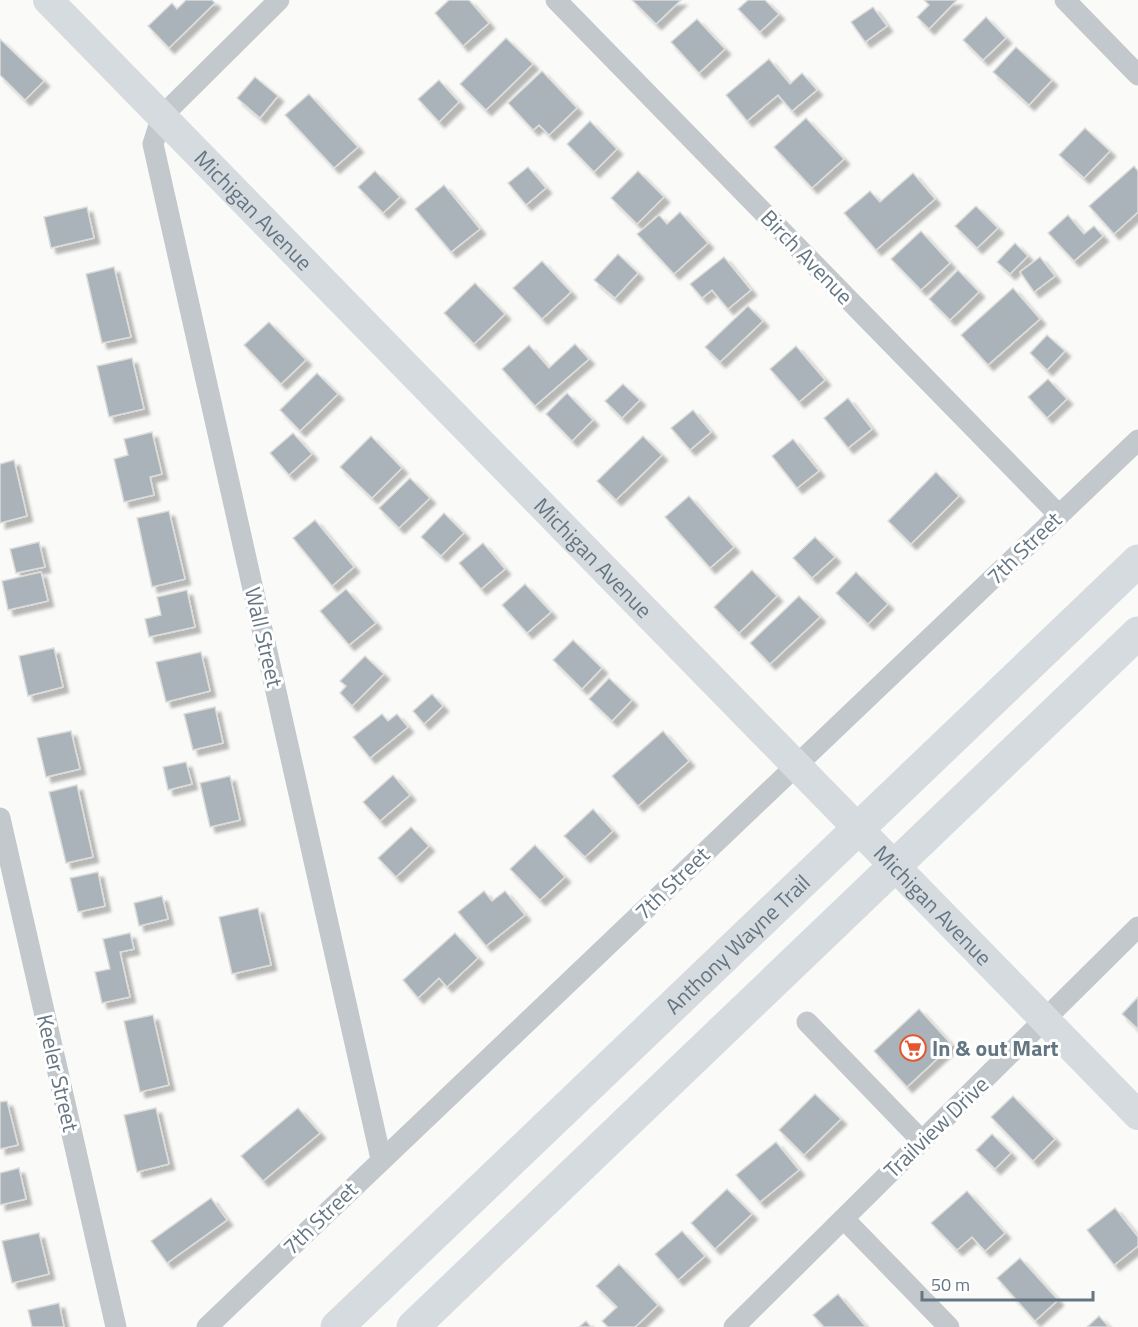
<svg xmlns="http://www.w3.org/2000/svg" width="1138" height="1327" viewBox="0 0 1138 1327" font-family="'Titillium Web',sans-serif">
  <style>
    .building { fill: #aab3b9; stroke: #dcdcda; stroke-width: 1.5; filter: url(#shadow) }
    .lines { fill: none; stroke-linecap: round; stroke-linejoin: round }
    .street { stroke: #c3c8cc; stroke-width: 21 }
    .secondary { stroke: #d6dbdf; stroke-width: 30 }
    .highway { stroke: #d6dbdf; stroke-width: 33 }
    .labels { text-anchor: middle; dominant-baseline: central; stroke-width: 6; stroke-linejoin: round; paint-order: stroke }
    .street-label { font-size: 22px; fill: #657683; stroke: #fff }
    .poi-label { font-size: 22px; font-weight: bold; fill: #657683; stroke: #fff; text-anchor: start }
  </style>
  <defs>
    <filter id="shadow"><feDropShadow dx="5.5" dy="5.5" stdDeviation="1.5" flood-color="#0004"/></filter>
  </defs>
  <rect width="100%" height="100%" fill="#fafaf8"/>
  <g class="building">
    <path d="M186,0H212L215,3L169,48L148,26L172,3L177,9Z"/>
    <path d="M449,0H469L489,23L463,46L435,13Z"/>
    <path d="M632,0H681L656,24Z"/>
    <path d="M748,0H765L779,14L760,32L738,9Z"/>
    <path d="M924,0H957L929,29L917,17L929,5Z"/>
    <path d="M873,7L887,26L865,42L851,22Z"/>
    <path d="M986,17L1006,38L983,60L963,40Z"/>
    <path d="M697,19L725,49L699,73L671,42Z"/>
    <path d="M506,38L533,64L486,110L460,84Z"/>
    <path d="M0,39L44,81L25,100L0,75Z"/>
    <path d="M1016,47L1052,80L1029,105L993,72Z"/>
    <path d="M769,59L790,84L802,73L817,90L792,111L778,95L747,121L726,95Z"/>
    <path d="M542,71L577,108L549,135L539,125L533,130L508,103Z"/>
    <path d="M255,77L278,96L260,118L237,98Z"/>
    <path d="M439,80L459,102L439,122L418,99Z"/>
    <path d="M309,94L358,147L334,168L285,115Z"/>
    <path d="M806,118L844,159L812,188L774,147Z"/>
    <path d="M590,121L617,149L594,172L567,144Z"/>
    <path d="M1085,128L1110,151L1084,178L1059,155Z"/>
    <path d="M1134,166L1138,171V212L1114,234L1089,206Z"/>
    <path d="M528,167L546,188L526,205L508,183Z"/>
    <path d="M375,171L400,197L383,213L358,187Z"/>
    <path d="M638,171L664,197L637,224L611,198Z"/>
    <path d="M913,173L935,199L876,250L844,213L870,191L880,202Z"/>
    <path d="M444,185L480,229L451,252L415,209Z"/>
    <path d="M976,206L998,228L977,248L955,226Z"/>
    <path d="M87,207L94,238L51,248L44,217Z"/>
    <path d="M680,212L708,243L674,274L637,234L659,215L667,224Z"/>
    <path d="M1068,215L1084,234L1094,226L1103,236L1074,261L1048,233Z"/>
    <path d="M921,231L950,263L921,290L891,259Z"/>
    <path d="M1015,243L1028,256L1010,274L997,262Z"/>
    <path d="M618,254L638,273L615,298L594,280Z"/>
    <path d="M724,257L751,290L728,309L712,290L702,298L690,284Z"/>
    <path d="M1040,257L1055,276L1034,292L1020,272Z"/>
    <path d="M542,261L571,292L542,319L513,288Z"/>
    <path d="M114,267L131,337L102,343L86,274Z"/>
    <path d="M958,270L979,292L950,320L929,299Z"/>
    <path d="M475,283L505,314L474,344L444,313Z"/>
    <path d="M1013,288L1040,319L988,365L961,335Z"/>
    <path d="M748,306L763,321L720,362L705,347Z"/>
    <path d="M269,322L306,360L281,384L244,345Z"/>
    <path d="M1047,335L1065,351L1047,370L1030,353Z"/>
    <path d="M575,344L589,359L535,406L502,369L529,345L549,368Z"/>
    <path d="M796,346L825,380L799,402L770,369Z"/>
    <path d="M132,358L144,409L109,417L97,366Z"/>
    <path d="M317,373L338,394L300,431L280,410Z"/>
    <path d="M1048,379L1067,399L1047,418L1028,397Z"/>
    <path d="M623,384L640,400L622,418L605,401Z"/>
    <path d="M567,393L593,420L572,441L546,414Z"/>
    <path d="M848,398L872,429L848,448L824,418Z"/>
    <path d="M693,410L711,432L690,450L671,428Z"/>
    <path d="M152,432L162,474L150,477L154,495L124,502L114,459L128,455L124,439Z"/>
    <path d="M293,433L312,454L289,475L270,453Z"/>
    <path d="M371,436L402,468L372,498L340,467Z"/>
    <path d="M643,436L662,455L616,500L597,481Z"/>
    <path d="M793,439L819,471L797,488L772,456Z"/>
    <path d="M14,460L27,516L0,523V464Z"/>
    <path d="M936,472L959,496L911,544L888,521Z"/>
    <path d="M410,478L430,498L399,528L379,508Z"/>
    <path d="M689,496L734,547L710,568L665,517Z"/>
    <path d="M169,511L185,579L152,587L137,518Z"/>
    <path d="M444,513L464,533L441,556L421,537Z"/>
    <path d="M315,520L354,567L332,586L293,538Z"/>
    <path d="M815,537L835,557L812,578L793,558Z"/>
    <path d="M39,542L45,567L16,573L10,549Z"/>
    <path d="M483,543L505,569L481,589L459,563Z"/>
    <path d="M752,570L777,596L739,633L714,607Z"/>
    <path d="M41,572L48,601L8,610L2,581Z"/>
    <path d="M856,572L888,604L868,624L836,593Z"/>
    <path d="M525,584L551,612L527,633L502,605Z"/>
    <path d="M346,589L376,623L349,645L320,611Z"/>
    <path d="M187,590L195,627L149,637L145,619L161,615L157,597Z"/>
    <path d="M799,596L820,617L770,664L750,643Z"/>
    <path d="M573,640L602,668L582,689L553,660Z"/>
    <path d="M54,648L63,687L28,696L19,656Z"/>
    <path d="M201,652L210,691L166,702L156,662Z"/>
    <path d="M365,656L384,674L352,706L340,693L346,686L340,681Z"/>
    <path d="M609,678L632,700L612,721L589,699Z"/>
    <path d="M432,694L443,706L424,724L413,711Z"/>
    <path d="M215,707L223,743L193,750L184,714Z"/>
    <path d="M382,714L388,721L397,714L408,727L370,758L353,737Z"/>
    <path d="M71,731L80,769L46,777L37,738Z"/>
    <path d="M663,731L689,761L638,806L612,776Z"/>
    <path d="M186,762L192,784L168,790L163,767Z"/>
    <path d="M393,775L410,795L380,821L363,802Z"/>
    <path d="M230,776L240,820L210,827L200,783Z"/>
    <path d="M77,785L93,857L66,863L49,792Z"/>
    <path d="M593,809L613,831L585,857L564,836Z"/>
    <path d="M411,827L429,846L396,877L378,858Z"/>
    <path d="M535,845L565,877L540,900L510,869Z"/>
    <path d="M98,872L105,906L78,912L70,878Z"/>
    <path d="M484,891L492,901L505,891L525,915L486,946L458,912Z"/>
    <path d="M162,896L168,919L139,926L134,903Z"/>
    <path d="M258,908L271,965L232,974L219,917Z"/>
    <path d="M130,933L134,949L120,952L130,997L102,1003L95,972L110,969L103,939Z"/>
    <path d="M455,933L478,958L447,987L439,978L418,998L403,980Z"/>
    <path d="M1138,997V1029L1122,1014Z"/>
    <path d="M919,1009L952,1045L907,1087L874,1051Z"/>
    <path d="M153,1015L169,1085L140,1092L124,1021Z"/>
    <path d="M815,1094L841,1119L804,1155L779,1130Z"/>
    <path d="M1013,1096L1055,1139L1033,1161L991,1117Z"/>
    <path d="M7,1101L18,1145L0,1149V1102Z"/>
    <path d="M156,1108L169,1164L137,1172L124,1115Z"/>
    <path d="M298,1108L320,1133L263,1181L241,1156Z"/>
    <path d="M992,1134L1011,1153L995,1169L976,1150Z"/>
    <path d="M776,1142L799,1170L760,1202L736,1175Z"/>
    <path d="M19,1168L26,1199L0,1205V1173Z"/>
    <path d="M727,1189L752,1214L715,1249L691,1223Z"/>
    <path d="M967,1191L1005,1233L985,1251L972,1237L957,1250L931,1223Z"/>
    <path d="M211,1198L227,1220L167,1263L151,1241Z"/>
    <path d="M1115,1208L1138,1237V1246L1114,1265L1087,1230Z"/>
    <path d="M682,1231L705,1256L678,1280L655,1254Z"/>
    <path d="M39,1233L49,1274L12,1283L2,1241Z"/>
    <path d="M1020,1258L1058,1300L1035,1321L997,1278Z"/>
    <path d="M619,1264L658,1305L635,1327H608L602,1321L617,1307L596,1286Z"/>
    <path d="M838,1294L866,1327H824L813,1315Z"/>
    <path d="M59,1303L64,1327H32L28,1310Z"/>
    <path d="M1099,1316L1109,1327H1087Z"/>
    <path d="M586,1321L591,1327H579Z"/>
  </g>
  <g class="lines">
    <g class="street">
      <path d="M279,0L162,116L153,144L381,1159"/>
      <path d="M556,0L1059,515"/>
      <path d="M1065,0L1138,75"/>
      <path d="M0,818L116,1327"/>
      <path d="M807,1022L922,1141"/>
      <path d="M845,1220L949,1327"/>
      <path d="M207,1327L1138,440"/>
      <path d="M734,1327L1138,927"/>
    </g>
    <path class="secondary" id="s1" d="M48,0L1138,1115"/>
    <g class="highway">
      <path id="s2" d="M337,1327L1138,561"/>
      <path d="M413,1327L1138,633"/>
    </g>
  </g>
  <defs>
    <g id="supermarket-ring" transform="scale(1.35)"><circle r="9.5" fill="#fff" stroke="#e4572e" stroke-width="1.5"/><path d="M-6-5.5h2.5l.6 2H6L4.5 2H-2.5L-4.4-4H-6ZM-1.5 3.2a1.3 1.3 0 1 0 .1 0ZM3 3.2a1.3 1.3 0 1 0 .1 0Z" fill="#e4572e"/></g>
  </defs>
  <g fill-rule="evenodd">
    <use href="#supermarket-ring" x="913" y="1048"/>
  </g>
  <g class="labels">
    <g class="street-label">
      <text stroke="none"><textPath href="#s1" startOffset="294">Michigan Avenue</textPath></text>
      <text transform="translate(807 257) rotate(46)">Birch Avenue</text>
      <text transform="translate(1024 548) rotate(-44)">7th Street</text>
      <text stroke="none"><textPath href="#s1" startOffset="780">Michigan Avenue</textPath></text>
      <text transform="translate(264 637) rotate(77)">Wall Street</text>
      <text transform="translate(672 883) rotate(-44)">7th Street</text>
      <text stroke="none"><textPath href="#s1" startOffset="1266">Michigan Avenue</textPath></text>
      <text stroke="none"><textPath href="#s2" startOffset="554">Anthony Wayne Trail</textPath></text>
      <text transform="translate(58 1073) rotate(77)">Keeler Street</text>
      <text transform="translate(936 1127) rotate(-44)">Trailview Drive</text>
      <text transform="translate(320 1218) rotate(-44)">7th Street</text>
    </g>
    <g class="poi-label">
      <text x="932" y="1048">In &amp; out Mart</text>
    </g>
  </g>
  <path d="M922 1291v9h171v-9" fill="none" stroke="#657683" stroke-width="3"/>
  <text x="931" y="1291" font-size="18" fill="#657683" stroke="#ffffff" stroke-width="4.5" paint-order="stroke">50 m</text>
</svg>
